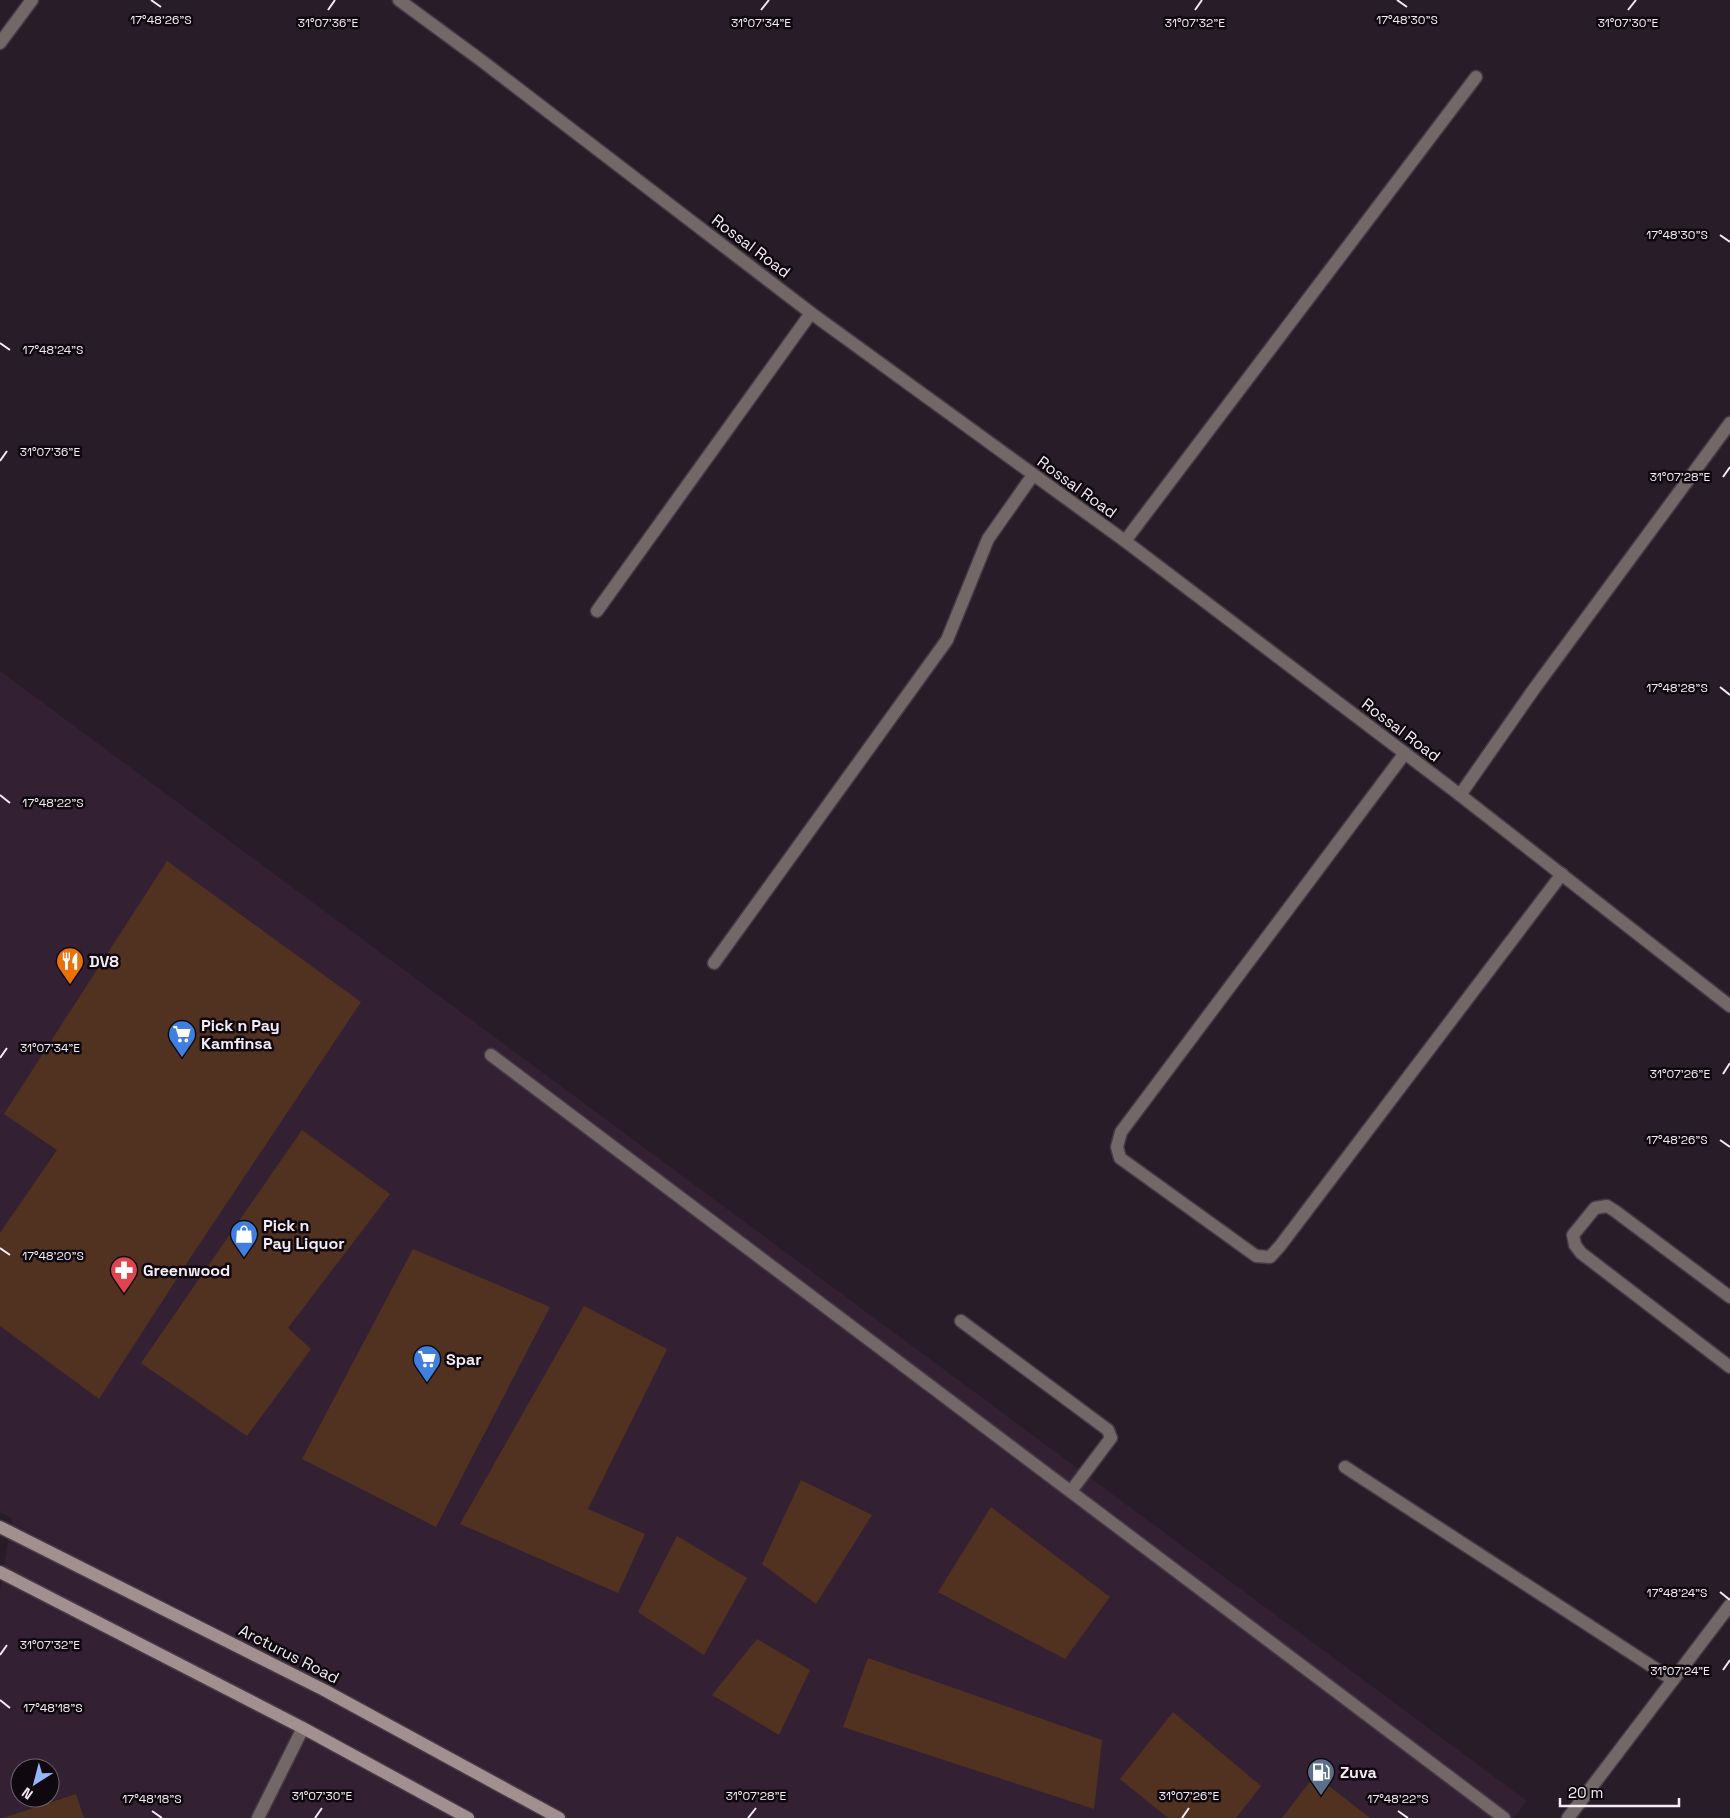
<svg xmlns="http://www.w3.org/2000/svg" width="1730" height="1818" viewBox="0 0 1730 1818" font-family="'Space Grotesk',sans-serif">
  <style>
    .built { fill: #332133; fill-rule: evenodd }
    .building { fill: #513220 }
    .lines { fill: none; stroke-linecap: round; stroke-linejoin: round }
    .service-casing { stroke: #453945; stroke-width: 15 }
    .minor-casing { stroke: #453945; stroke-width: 15 }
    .secondary-casing { stroke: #453945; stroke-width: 15 }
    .service { stroke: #736867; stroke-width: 12 }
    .minor { stroke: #736867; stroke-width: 12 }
    .secondary { stroke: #a1908f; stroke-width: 12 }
    .ticks { fill: none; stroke: #f4ebf4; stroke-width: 2 }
    .labels { text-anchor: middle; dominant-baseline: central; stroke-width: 5; stroke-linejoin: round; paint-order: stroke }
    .street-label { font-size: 16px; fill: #f4ebf4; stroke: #0f090f }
    .poi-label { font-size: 16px; font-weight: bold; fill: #f4ebf4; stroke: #0f090f; text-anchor: start }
    .ticks-label { font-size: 12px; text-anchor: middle; fill: #f4ebf4; stroke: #0f090f; stroke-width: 5; stroke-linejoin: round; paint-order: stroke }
  </style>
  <rect width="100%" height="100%" fill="#291c29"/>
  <path class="built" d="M0,671L1527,1801L1514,1818H0V1590L12,1519L0,1512ZM20,1768H50V1798H20Z"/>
  <g class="building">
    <path d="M167,861L361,1002L198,1246L99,1399L0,1326V1233L57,1150L4,1114Z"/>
    <path d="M302,1130L390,1194L288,1328L311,1349L247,1436L141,1363Z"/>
    <path d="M413,1249L550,1307L436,1527L302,1459Z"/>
    <path d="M584,1306L667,1349L588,1509L645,1534L618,1593L460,1524Z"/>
    <path d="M801,1480L872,1515L816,1604L762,1564Z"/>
    <path d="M991,1507L1110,1597L1065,1659L938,1592Z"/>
    <path d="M677,1536L747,1578L704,1655L638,1612Z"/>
    <path d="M757,1639L810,1670L779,1735L712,1695Z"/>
    <path d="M868,1658L1102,1740L1094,1809L843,1727Z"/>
    <path d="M1173,1712L1261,1786L1236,1818H1168L1120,1779Z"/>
    <path d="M1315,1775L1370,1818H1282Z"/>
    <path d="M76,1794L84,1818H3Z"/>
  </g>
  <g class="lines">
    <g class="service-casing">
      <g id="service">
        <path d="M0,43L32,0"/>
        <path d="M1125,541L1476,77"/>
        <path d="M597,611L811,313"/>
        <path d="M1405,753L1121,1132L1117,1147L1120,1158L1256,1256L1270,1257L1280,1246L1562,874"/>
        <path d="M1460,795L1534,689L1730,423"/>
        <path d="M714,963L947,640L988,539L1033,475"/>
        <path d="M491,1055L1504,1818"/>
        <path d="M1730,1297L1615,1211L1607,1206L1595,1208L1573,1235L1575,1245L1581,1253L1730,1367"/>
        <path d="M961,1321L1108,1430L1111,1438L1071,1491"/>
        <path d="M1345,1467L1673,1680"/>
        <path d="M258,1818L303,1728"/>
      </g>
    </g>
    <g class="minor-casing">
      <g id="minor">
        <path d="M399,0L482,61L811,313L1125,541L1460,795L1730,1006"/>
        <path d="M1568,1818L1730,1605"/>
      </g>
    </g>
    <g class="secondary-casing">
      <g id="secondary">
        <path d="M0,1527L324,1690L559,1818"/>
        <path d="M0,1572L303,1728L468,1818"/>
      </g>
    </g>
    <use href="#service" class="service"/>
    <use href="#minor" class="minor"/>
    <use href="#secondary" class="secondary"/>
  </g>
  <path class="ticks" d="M151,0L161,7M1397,0L1407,7M328,10L335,0M761,10L769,0M1195,10L1202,0M1628,10L1636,0M1720,235L1730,242M0,343L10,350M0,461L7,451M1723,477L1730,467M1720,687L1730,695M0,795L10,803M0,1058L7,1048M1723,1074L1730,1063M1720,1140L1730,1147M0,1248L10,1255M1720,1592L1730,1600M0,1655L7,1645M1723,1670L1730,1660M0,1700L10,1708M152,1811L162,1818M1398,1811L1408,1818M315,1818L322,1808M748,1818L756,1808M1182,1818L1189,1808"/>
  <defs>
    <g id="restaurant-pin" transform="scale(1.4375)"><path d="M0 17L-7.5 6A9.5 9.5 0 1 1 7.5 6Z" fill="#e8710a" stroke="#0f090f"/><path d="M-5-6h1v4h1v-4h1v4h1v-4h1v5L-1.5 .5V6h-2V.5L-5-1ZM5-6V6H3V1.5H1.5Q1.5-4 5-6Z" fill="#fff"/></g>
    <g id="supermarket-pin" transform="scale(1.4375)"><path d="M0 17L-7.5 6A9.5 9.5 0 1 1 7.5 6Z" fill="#3f7fe0" stroke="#0f090f"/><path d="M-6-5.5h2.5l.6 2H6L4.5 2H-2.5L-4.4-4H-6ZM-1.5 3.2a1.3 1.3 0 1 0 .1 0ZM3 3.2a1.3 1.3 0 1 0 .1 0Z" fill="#fff"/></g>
    <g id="shop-pin" transform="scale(1.4375)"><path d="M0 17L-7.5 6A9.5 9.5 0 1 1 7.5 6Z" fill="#3f7fe0" stroke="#0f090f"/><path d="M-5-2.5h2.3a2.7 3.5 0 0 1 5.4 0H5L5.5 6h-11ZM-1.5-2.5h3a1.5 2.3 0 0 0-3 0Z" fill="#fff"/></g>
    <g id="pharmacy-pin" transform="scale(1.4375)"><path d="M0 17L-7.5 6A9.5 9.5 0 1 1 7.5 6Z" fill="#e0444e" stroke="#0f090f"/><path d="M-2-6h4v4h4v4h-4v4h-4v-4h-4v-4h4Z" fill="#fff"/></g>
    <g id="fuel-pin" transform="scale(1.4375)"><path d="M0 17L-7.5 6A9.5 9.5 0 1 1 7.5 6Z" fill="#5c6f8a" stroke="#0f090f"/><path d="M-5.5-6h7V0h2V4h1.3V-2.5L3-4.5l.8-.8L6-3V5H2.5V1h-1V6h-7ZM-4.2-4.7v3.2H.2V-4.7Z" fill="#fff"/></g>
  </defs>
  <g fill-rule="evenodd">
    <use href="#restaurant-pin" x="70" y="961"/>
    <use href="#supermarket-pin" x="182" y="1034"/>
    <use href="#shop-pin" x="244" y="1234"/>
    <use href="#pharmacy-pin" x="124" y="1270"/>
    <use href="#supermarket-pin" x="427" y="1359"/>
    <use href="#fuel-pin" x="1321" y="1772"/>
  </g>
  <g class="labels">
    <g class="street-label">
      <text transform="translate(751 246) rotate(37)">Rossal Road</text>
      <text transform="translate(1077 487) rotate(36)">Rossal Road</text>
      <text transform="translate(1401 730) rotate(37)">Rossal Road</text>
      <text transform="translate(289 1654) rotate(27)">Arcturus Road</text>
    </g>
    <g class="poi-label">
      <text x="89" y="961">DV8</text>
      <text x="201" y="1025">Pick n Pay<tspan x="201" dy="18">Kamfinsa</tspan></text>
      <text x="263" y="1225">Pick n<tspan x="263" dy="18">Pay Liquor</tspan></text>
      <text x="143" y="1270">Greenwood</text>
      <text x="446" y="1359">Spar</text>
      <text x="1340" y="1772">Zuva</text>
    </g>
  </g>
  <g class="ticks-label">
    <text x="1407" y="24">17°48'30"S</text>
    <text x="161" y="24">17°48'26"S</text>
    <text x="761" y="27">31°07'34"E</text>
    <text x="1195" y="27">31°07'32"E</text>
    <text x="328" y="27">31°07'36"E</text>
    <text x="1628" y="27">31°07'30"E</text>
    <text x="1677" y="239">17°48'30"S</text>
    <text x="53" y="354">17°48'24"S</text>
    <text x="50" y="456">31°07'36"E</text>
    <text x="1680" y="481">31°07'28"E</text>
    <text x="1677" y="692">17°48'28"S</text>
    <text x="53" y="807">17°48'22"S</text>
    <text x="50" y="1052">31°07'34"E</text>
    <text x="1680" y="1078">31°07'26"E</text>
    <text x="1677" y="1144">17°48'26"S</text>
    <text x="53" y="1260">17°48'20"S</text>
    <text x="1677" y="1597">17°48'24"S</text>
    <text x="50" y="1649">31°07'32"E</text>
    <text x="1680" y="1675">31°07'24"E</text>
    <text x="53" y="1712">17°48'18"S</text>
    <text x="322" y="1800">31°07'30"E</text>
    <text x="756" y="1800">31°07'28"E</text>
    <text x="1189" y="1800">31°07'26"E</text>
    <text x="152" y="1803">17°48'18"S</text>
    <text x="1398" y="1803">17°48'22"S</text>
  </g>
  <g transform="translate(35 1783) rotate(216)"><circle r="24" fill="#0f090f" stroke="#6b636b"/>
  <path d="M0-4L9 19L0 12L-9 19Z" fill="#95b6fd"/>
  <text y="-8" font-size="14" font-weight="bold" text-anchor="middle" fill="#f4ebf4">N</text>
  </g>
  <path d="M1560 1798v8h119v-8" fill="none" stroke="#f4ebf4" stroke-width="2.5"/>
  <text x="1568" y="1798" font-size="15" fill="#f4ebf4" stroke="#0f090f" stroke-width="4" paint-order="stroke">20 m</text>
</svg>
